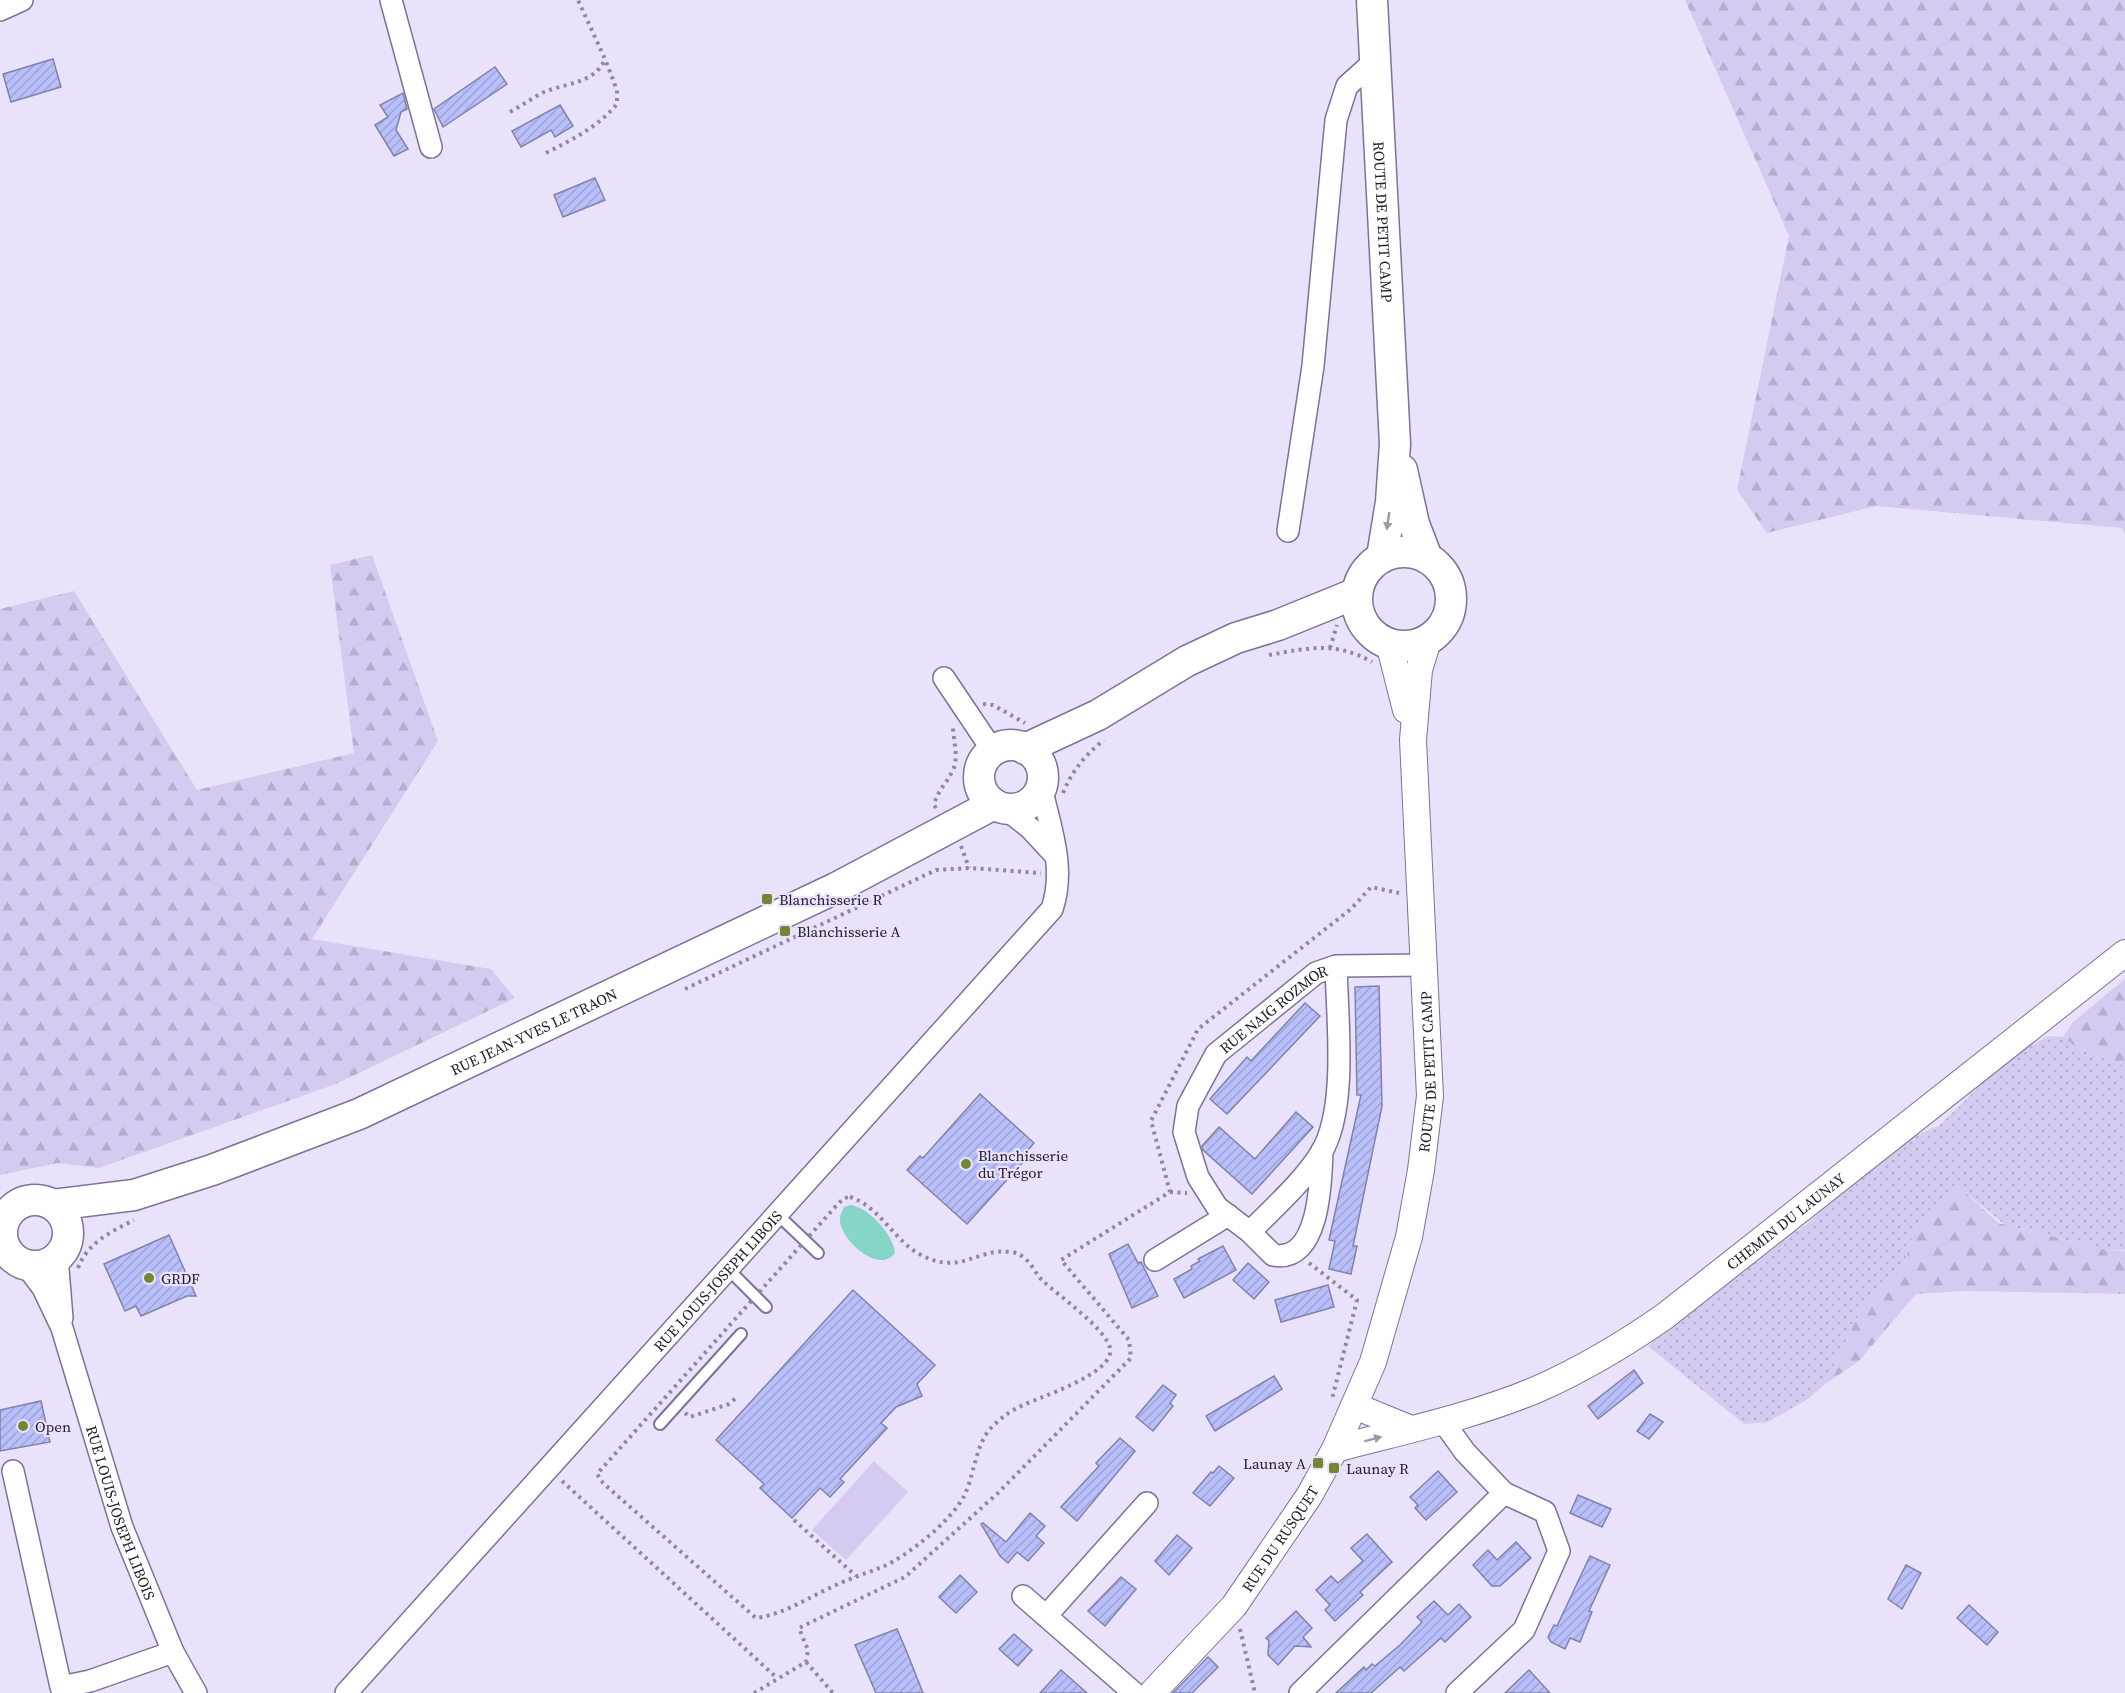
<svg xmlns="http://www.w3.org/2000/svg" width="2125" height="1693" viewBox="0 0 2125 1693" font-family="'Source Serif 4',serif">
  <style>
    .grass { fill: url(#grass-dots) }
    .forest { fill: url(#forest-firs) }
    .pitch { fill: #d6caf0 }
    .water { fill: #85d6c6 }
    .building { fill: url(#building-hatch); stroke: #7f83a9; stroke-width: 1.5 }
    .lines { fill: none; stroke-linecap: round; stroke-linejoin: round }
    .service-casing { stroke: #7e7296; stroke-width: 14 }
    .minor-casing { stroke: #7e7296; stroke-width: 24 }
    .tertiary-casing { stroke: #7e7296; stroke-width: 28 }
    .secondary-casing { stroke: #7e7296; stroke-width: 33 }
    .path { stroke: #90899d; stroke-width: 4; stroke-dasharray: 3 4.5; stroke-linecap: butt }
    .service { stroke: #fff; stroke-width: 10 }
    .minor { stroke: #fff; stroke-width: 21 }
    .tertiary { stroke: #fff; stroke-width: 26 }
    .secondary { stroke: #fff; stroke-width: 30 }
    .oneway { fill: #9d9ba1 }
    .poi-dot { fill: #748534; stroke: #eae2fa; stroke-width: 2 }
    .labels { text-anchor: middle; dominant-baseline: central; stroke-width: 4.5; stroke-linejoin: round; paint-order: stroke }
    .street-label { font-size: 15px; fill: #25202f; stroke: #eae2fa }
    .poi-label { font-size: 15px; fill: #25202f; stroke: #eae2fa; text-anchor: start }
  </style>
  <defs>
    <pattern id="grass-dots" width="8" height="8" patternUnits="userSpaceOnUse" patternTransform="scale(1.5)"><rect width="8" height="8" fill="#d6caf0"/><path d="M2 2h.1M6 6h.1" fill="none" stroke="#b8adce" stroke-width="1.8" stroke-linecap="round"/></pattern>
    <pattern id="forest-firs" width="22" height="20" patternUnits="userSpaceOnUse" patternTransform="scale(1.5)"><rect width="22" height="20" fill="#d6caf0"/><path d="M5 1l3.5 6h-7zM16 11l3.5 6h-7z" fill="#b8adce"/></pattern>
    <pattern id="building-hatch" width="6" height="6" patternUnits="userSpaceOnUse" patternTransform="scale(1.5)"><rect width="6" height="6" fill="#b9bffa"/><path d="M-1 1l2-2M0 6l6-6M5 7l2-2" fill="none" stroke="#9fa4d7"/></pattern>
  </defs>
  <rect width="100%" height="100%" fill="#eae2fa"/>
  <path class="grass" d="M2048,1036L2063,1037L2077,1048L2125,1066V1250H2107L2005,1225L1956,1184L1916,1225L1905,1261L1866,1300L1825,1384L1808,1399L1768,1422L1744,1424L1648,1346L1776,1242L1805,1226L1849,1185L1910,1138L1940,1125L2005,1061Z"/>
  <g class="forest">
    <path d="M1685,0H2125V535L2122,528L1876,506L1767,533L1737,490L1789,236Z"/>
    <path d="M372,555L438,741L312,939L491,969L515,998L336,1084L99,1168L58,1163L0,1175V609L74,591L197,790L354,753L330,565Z"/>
    <path d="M2125,979V1066L2077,1048L2063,1037L2073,1022Z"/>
    <path d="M1956,1183L1998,1223L2107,1250L2125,1251V1294L1963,1291L1916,1294L1858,1362L1825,1384L1866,1300L1905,1261L1916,1225Z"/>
  </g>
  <path class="pitch" d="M874,1461L908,1492L846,1560L812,1530Z"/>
  <path class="water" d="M851,1205C868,1207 894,1235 895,1253C879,1275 841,1240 840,1221C839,1216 842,1212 844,1207Z"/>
  <g class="building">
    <path d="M53,59L61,87L11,102L3,74Z"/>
    <path d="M495,67L507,84L443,127L434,109Z"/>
    <path d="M403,93L407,109L401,112L396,130L408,149L394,156L375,125L388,117L380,105Z"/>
    <path d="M560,105L573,126L555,137L551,130L521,147L512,131Z"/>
    <path d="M595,178L605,200L563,217L554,195Z"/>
    <path d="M1379,986L1382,1106L1353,1246H1357L1351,1274L1329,1269L1335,1241L1329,1240L1361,1095H1357L1355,987Z"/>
    <path d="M1305,1003L1320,1016L1227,1114L1210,1099L1247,1057L1251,1061Z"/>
    <path d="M980,1094L1034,1143L1020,1159L1023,1162L967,1224L907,1170L920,1156L923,1158Z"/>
    <path d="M1296,1112L1313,1127L1252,1194L1203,1150L1202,1146L1219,1127L1255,1159Z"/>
    <path d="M169,1235L196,1296H187L141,1316L136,1306L125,1311L104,1264Z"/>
    <path d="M1128,1244L1138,1263L1141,1262L1158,1296L1132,1308L1109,1254Z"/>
    <path d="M1223,1246L1236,1270L1184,1298L1174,1279L1192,1269L1191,1266L1200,1261L1198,1259Z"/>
    <path d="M1248,1263L1269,1282L1254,1299L1233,1280Z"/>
    <path d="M1328,1285L1334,1307L1281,1322L1275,1300Z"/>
    <path d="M853,1290L935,1365L917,1384L922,1396L896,1407L881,1423L887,1428L840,1479L844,1482L830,1497L820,1488L792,1518L760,1488L764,1484L716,1440Z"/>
    <path d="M1634,1370L1643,1383L1598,1419L1588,1406Z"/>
    <path d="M1274,1376L1282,1389L1215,1431L1206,1416Z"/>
    <path d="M1163,1385L1176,1395L1170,1403L1173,1406L1153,1431L1136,1417Z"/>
    <path d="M41,1401L50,1442L0,1451V1410Z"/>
    <path d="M1650,1414L1663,1422L1649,1439L1637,1431Z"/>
    <path d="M1120,1438L1135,1451L1077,1521L1061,1507L1099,1466L1096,1463Z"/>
    <path d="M1219,1466L1234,1478L1210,1506L1193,1493L1211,1472L1213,1473Z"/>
    <path d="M1438,1471L1457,1492L1426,1520L1415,1508L1418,1505L1410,1497Z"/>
    <path d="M1578,1495L1611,1509L1602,1527L1570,1513Z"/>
    <path d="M1030,1513L1045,1526L1036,1536L1044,1543L1028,1561L1017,1552L1008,1563L1000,1556L981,1524L983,1523L1006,1542Z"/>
    <path d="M1367,1534L1392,1562L1360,1592L1363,1595L1335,1621L1325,1610L1330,1605L1316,1590L1331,1576L1338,1583L1363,1561L1351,1548Z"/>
    <path d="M1177,1535L1192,1548L1169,1575L1155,1561Z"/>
    <path d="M1516,1542L1531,1558L1500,1586H1492L1473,1565L1488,1550L1497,1560Z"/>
    <path d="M1590,1556L1610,1565L1589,1611L1592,1612L1580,1642L1570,1638L1565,1649L1551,1642L1548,1637L1554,1625L1557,1626Z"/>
    <path d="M1906,1565L1921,1573L1902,1609L1888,1599Z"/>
    <path d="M960,1575L977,1592L956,1613L939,1597Z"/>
    <path d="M1121,1577L1136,1589L1105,1626L1088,1611Z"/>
    <path d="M1434,1601L1448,1615L1459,1604L1471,1617L1445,1642L1441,1638L1404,1671L1400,1667L1371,1693H1336L1364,1667L1366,1670L1372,1664L1375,1666L1400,1645L1422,1622L1417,1617Z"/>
    <path d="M1969,1605L1998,1632L1987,1645L1957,1618Z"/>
    <path d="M1296,1611L1312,1628L1303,1637L1311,1647L1295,1646L1278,1665L1268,1655L1269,1641L1266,1638Z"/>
    <path d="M897,1629L906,1650L923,1693H876L855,1645Z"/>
    <path d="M1014,1634L1032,1650L1018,1666L999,1649Z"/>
    <path d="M1208,1657L1218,1667L1192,1693H1173Z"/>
    <path d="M1061,1670L1087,1693H1040Z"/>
    <path d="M1529,1670L1550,1693H1505Z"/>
  </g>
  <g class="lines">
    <g class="service-casing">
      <g id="service">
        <path d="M777,1214L818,1253"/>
        <path d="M728,1269L766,1307"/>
        <path d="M660,1424L741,1334"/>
      </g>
    </g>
    <g class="minor-casing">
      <g id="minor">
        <path d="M391,0L431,147"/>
        <path d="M0,10L22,0"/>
        <path d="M1288,531L1313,366L1336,120L1347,86L1377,59"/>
        <path d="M944,678L993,751"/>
        <path d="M1006,809L1030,828L1056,856"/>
        <path id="s1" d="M1336,966C1337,1017 1348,1109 1321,1153C1303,1182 1274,1207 1250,1232L1217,1207L1198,1177L1184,1132L1188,1106L1216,1054L1316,973L1336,966L1425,965"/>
        <path d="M1250,1232L1273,1255C1319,1264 1321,1183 1322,1151"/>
        <path d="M57,1257L62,1318"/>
        <path d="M1155,1260L1228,1215"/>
        <path id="s2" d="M25,1264L43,1288L62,1328L122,1527L173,1652L196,1693"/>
        <path d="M1442,1420L1465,1452L1504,1493L1545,1512L1559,1551L1524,1630L1457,1693"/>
        <path d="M13,1471L61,1687L90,1681L173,1652"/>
        <path d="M1023,1596L1134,1693"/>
        <path d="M1046,1616L1147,1503"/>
        <path id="s3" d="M346,1693L1052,909C1066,868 1050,827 1041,787"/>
        <path d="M1300,1693L1504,1493"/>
      </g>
    </g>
    <g class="tertiary-casing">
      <g id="tertiary">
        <path d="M1389,643L1406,710"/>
        <path d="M1355,1406L1411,1429"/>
        <path id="s4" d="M1335,1449C1403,1431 1474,1416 1538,1389C1583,1369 1625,1344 1665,1316L2125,953"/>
        <path id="s5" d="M1152,1693L1234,1606L1309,1496L1335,1449L1373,1362L1409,1237L1421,1170L1430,1096L1413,740L1419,670L1429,637"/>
      </g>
    </g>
    <g class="secondary-casing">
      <g id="secondary">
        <path id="s6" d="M1372,0L1395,444L1391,502L1382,557"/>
        <path d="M1402,470L1414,524L1427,558"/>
        <circle cx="1404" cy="599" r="47"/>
        <circle cx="1011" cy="777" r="32"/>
        <path d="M1025,749L1098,715L1187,661L1236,638L1278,625L1357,593"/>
        <circle cx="35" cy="1233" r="33"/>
        <path id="s7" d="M53,1205L134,1195L212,1170L359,1114L836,888L994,804"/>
      </g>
    </g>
    <g class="path">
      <path d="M510,112C521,106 531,99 542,93C564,83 595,84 605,59L578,0"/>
      <path d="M546,153C573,139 598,127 617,104V90L605,59"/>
      <path d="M1330,648L1337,625"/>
      <path d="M1269,655C1309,648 1335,641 1372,662"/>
      <path d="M983,704L993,705L1025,723"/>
      <path d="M1063,793C1072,771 1085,755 1104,740"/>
      <path d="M936,808L934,805C937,791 947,783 953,770C959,757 953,740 953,726"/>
      <path d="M961,846L969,868"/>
      <path d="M685,989L936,870L969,868L1041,873"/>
      <path d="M1170,1192L1187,1193"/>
      <path d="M850,1197C880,1206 894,1242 923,1256C962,1275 976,1248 1010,1252C1015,1252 1019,1254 1023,1257C1032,1263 1035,1274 1043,1281C1058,1295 1106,1329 1110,1348C1116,1374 1036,1398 1019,1407C1009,1412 1001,1418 993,1426C975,1443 975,1474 964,1496C951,1521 908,1556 882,1567C867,1573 851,1578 836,1585C809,1597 785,1614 756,1618L603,1483L597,1474L836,1206L844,1198Z"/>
      <path d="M1309,1263L1357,1300L1332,1399"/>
      <path d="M78,1268C88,1242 111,1232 134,1220"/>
      <path d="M685,1413L690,1417L729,1404L738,1396"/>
      <path d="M562,1481L777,1678"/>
      <path d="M794,1520L856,1576"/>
      <path d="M1240,1629L1255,1693"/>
      <path d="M806,1662L833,1693"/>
      <path d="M754,1693L806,1662L808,1650L799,1628L905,1577L998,1493L1131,1358L1129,1340L1061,1260L1170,1192L1151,1121L1198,1029L1351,909L1371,887L1399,893"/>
    </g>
    <use href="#service" class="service"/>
    <use href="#minor" class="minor"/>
    <use href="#tertiary" class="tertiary"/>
    <use href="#secondary" class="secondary"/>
  </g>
  <defs><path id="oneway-solid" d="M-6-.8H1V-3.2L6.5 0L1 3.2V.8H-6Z" transform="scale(1.5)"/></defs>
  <g class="oneway">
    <use href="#oneway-solid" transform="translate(1388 521) rotate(98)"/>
    <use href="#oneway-solid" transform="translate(1373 1439) rotate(-15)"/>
  </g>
  <g class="poi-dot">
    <rect x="761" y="893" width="12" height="12" rx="3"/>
    <rect x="779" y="925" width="12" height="12" rx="3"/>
    <circle cx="966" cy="1164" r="6"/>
    <circle cx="149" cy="1278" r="6"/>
    <circle cx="23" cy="1426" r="6"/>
    <rect x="1312" y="1457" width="12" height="12" rx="3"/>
    <rect x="1328" y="1462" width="12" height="12" rx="3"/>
  </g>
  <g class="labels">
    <g class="street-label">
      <text stroke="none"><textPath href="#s6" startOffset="222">ROUTE DE PETIT CAMP</textPath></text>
      <text stroke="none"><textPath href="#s1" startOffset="579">RUE NAIG ROZMOR</textPath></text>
      <text stroke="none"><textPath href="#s7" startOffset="514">RUE JEAN-YVES LE TRAON</textPath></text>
      <text stroke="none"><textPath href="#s5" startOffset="698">ROUTE DE PETIT CAMP</textPath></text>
      <text stroke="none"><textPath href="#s4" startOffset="512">CHEMIN DU LAUNAY</textPath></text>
      <text stroke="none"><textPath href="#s3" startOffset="555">RUE LOUIS-JOSEPH LIBOIS</textPath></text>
      <text stroke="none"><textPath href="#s2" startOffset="268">RUE LOUIS-JOSEPH LIBOIS</textPath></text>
      <text stroke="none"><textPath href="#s5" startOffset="201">RUE DU RUSQUET</textPath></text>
    </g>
    <g class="poi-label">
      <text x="779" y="899">Blanchisserie R</text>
      <text x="797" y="931">Blanchisserie A</text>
      <text x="978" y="1155">Blanchisserie<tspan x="978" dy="17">du Trégor</tspan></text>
      <text x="161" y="1278">GRDF</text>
      <text x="35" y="1426">Open</text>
      <text x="1306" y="1463" text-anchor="end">Launay A</text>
      <text x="1346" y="1468">Launay R</text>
    </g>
  </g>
</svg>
